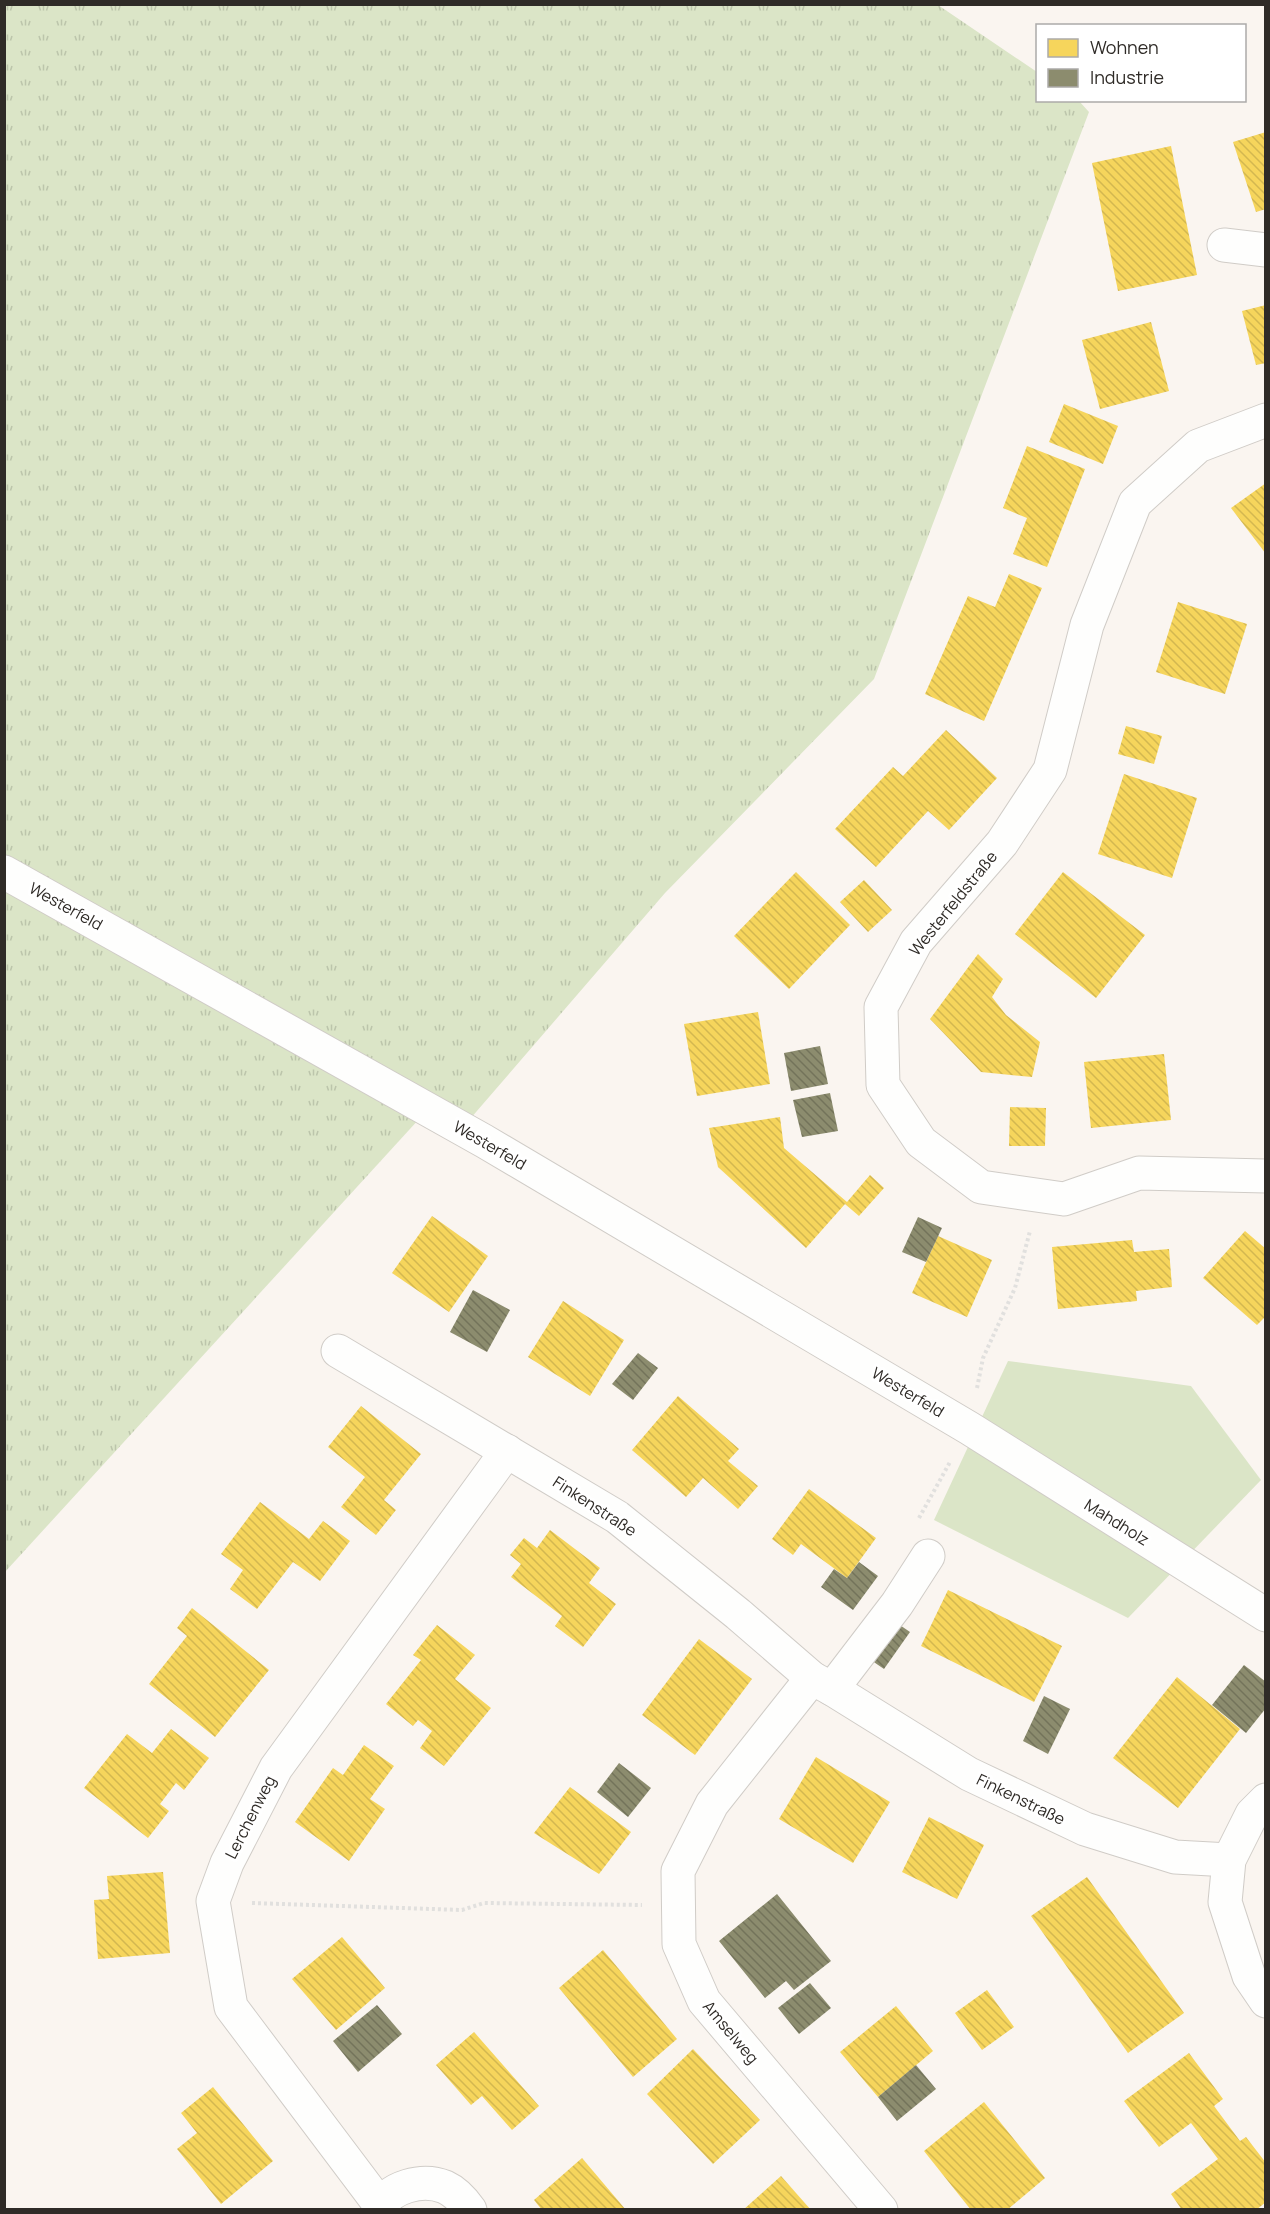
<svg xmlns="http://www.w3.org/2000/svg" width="1270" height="2214" viewBox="0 0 1270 2214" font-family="Manrope,sans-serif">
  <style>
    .grass { fill: url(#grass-tufts) }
    .park { fill: #dbe5c7 }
    .homes { fill: url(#homes-back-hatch) }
    .industry { fill: url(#industry-back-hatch) }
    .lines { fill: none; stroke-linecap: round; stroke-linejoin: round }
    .street-casing { stroke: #d0ccc7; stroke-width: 35 }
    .path { stroke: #e1e0de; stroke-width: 4; stroke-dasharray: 3 3; stroke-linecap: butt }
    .street { stroke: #fefefd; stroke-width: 33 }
    .labels { text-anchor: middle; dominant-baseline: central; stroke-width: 6; stroke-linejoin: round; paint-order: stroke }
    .street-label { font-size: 16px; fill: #2f2b27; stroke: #fff }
  </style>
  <defs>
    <pattern id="grass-tufts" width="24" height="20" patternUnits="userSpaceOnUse" patternTransform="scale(1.5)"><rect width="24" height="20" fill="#dbe5c7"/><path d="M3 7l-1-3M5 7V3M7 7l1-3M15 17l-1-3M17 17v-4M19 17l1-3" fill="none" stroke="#bcc5ab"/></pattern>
    <pattern id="homes-back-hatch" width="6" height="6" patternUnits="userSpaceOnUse" patternTransform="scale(1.5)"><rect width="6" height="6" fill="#f6d55c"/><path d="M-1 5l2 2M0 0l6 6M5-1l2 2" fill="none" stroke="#d3b750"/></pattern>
    <pattern id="industry-back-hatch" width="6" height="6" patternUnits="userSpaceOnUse" patternTransform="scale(1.5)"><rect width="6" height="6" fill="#8c8c6e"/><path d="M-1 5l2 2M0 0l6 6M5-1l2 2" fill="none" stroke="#73735a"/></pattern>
  </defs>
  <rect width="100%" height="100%" fill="#faf5f0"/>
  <g class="grass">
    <path d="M5,5H938L1037,72L1038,100L1079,101L1089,112L874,679L665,893L470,1119L5,859Z"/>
    <path d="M5,887L420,1118L5,1572Z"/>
  </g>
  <path class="park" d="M1008,1361L1191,1386L1261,1480L1128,1618L934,1520Z"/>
  <g class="homes">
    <path d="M1266,132V209L1256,212L1233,142Z"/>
    <path d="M1171,146L1197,275L1118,291L1092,163Z"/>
    <path d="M1266,305V363L1256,365L1242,311Z"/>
    <path d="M1151,322L1169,391L1100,409L1082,340Z"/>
    <path d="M1064,404L1118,426L1103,464L1049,442Z"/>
    <path d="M1027,446L1085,469L1047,567L1013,554L1027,518L1003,508Z"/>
    <path d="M1266,483V554L1231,508Z"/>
    <path d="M1009,574L1042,588L984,721L925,694L968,596L995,607Z"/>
    <path d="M1178,602L1247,624L1225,694L1156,672Z"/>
    <path d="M1126,726L1162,736L1154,764L1118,754Z"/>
    <path d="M946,730L997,778L949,830L928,811L876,867L835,829L893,767L903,776Z"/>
    <path d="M1124,774L1197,798L1172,878L1098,854Z"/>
    <path d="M796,872L850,925L789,989L734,936Z"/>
    <path d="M1063,872L1145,935L1096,998L1015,934Z"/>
    <path d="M864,880L892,910L868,932L840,902Z"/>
    <path d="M978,954L1003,979L992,997L1006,1015L1040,1042L1032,1077L981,1072L930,1019Z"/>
    <path d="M758,1012L770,1084L697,1096L684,1024Z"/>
    <path d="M1164,1054L1171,1120L1091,1128L1084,1062Z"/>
    <path d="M1010,1107L1046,1108L1045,1146H1009Z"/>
    <path d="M780,1117L784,1148L847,1202L870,1175L884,1188L859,1216L845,1204L806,1248L718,1167L709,1128Z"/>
    <path d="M432,1216L488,1256L449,1312L392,1273Z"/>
    <path d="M1245,1231L1266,1249V1316L1257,1325L1203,1278Z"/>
    <path d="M938,1236L992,1260L967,1317L912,1293Z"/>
    <path d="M1132,1240L1134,1252L1169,1249L1172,1287L1136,1291L1137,1301L1058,1309L1052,1247Z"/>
    <path d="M563,1301L624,1340L590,1396L528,1357Z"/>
    <path d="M678,1396L739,1449L728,1461L758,1486L738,1509L703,1478L686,1497L632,1450Z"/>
    <path d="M361,1406L421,1454L384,1500L396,1510L376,1535L341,1507L365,1477L328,1447Z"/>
    <path d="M809,1489L876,1538L847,1578L801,1544L793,1555L772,1539Z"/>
    <path d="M260,1502L309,1539L323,1521L350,1541L320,1581L293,1562L257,1609L230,1589L243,1570L221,1554Z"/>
    <path d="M550,1530L600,1568L589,1583L616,1604L583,1647L555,1626L562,1616L511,1577L521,1564L510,1555L524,1538L537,1548Z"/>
    <path d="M948,1590L1062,1646L1034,1702L921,1646Z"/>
    <path d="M192,1608L269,1670L215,1737L149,1684L187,1636L177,1628Z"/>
    <path d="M437,1625L475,1655L455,1679L491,1708L444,1766L420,1748L432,1731L418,1720L413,1726L386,1704L421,1660L413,1655Z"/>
    <path d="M699,1639L752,1679L695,1755L642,1715Z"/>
    <path d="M1177,1677L1240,1729L1178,1808L1113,1758Z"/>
    <path d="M171,1729L209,1758L184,1790L176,1783L160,1804L169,1811L148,1838L84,1788L127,1734L152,1753Z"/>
    <path d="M364,1745L394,1766L370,1799L385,1809L349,1861L295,1822L333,1768L343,1775Z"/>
    <path d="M816,1757L890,1802L853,1863L779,1819Z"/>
    <path d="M570,1787L631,1832L599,1874L534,1833Z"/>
    <path d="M929,1817L984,1845L957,1899L902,1872Z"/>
    <path d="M163,1872L170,1953L98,1959L94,1900L109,1899L107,1876Z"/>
    <path d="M1087,1877L1184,2013L1128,2053L1031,1916Z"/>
    <path d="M342,1937L385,1988L336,2030L292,1979Z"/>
    <path d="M603,1950L677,2039L633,2077L559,1988Z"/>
    <path d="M987,1990L1014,2027L982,2050L955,2013Z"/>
    <path d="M896,2006L933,2051L878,2097L840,2052Z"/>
    <path d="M474,2032L539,2106L512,2130L482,2096L471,2105L436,2065Z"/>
    <path d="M693,2049L760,2120L713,2164L647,2094Z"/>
    <path d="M1189,2053L1223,2099L1214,2106L1240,2141L1246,2137L1266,2163V2202L1256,2210H1182L1171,2194L1218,2159L1191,2123L1159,2147L1124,2101Z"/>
    <path d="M213,2087L273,2161L221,2204L177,2149L197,2133L181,2113Z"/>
    <path d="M984,2102L1045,2178L1007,2210H971L924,2151Z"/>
    <path d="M582,2158L626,2210H542L534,2200Z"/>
    <path d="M781,2176L811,2210H743Z"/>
  </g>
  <g class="industry">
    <path d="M820,1046L828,1084L791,1091L784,1053Z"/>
    <path d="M830,1093L838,1131L802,1137L793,1100Z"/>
    <path d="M918,1217L942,1228L926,1262L902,1252Z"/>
    <path d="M473,1290L510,1310L487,1352L450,1332Z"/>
    <path d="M638,1353L658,1368L633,1400L612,1384Z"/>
    <path d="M859,1562L878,1576L853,1610L821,1587L834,1569L847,1578Z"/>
    <path d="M891,1619L910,1632L884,1669L865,1656Z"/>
    <path d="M1244,1665L1266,1682V1708L1246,1733L1212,1705Z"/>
    <path d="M1044,1696L1070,1709L1048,1754L1023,1741Z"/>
    <path d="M619,1763L651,1788L628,1817L597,1792Z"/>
    <path d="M777,1894L831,1961L794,1990L786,1981L765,1998L719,1941Z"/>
    <path d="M810,1983L831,2008L799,2034L778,2008Z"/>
    <path d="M377,2005L402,2034L358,2072L333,2041Z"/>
    <path d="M916,2065L936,2089L897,2121L878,2097Z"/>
  </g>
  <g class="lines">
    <g class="street-casing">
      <g id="street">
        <path d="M1224,245L1266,250"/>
        <path d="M1266,420L1198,446L1135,503L1087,625L1050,770L1002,843L916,942L881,1007L883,1085L921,1142L981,1187L1064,1199L1139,1173L1266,1176"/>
        <path d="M4,872L484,1141L969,1428L1266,1615"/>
        <path d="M338,1351L617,1517L738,1614L812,1678L832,1689L969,1774L1085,1829L1175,1857L1229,1860"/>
        <path d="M812,1678L712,1804L678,1871L679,1944L704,2001L881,2210"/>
        <path d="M832,1689L897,1604L928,1556"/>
        <path d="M1266,1800L1252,1814L1229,1860L1225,1902L1249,1976L1266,2001"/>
        <path d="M380,2205L231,2007L213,1901L227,1863L276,1768L507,1451"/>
        <path d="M378,2210C389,2186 423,2178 445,2187C456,2192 463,2200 470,2210"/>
      </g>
    </g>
    <g class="path">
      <path d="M977,1388L983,1358L1015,1288L1030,1231"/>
      <path d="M919,1518L950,1462"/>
      <path d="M252,1903L462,1910L484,1903L642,1905"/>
    </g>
    <use href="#street" class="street"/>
  </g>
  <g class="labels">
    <g class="street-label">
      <text transform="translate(953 903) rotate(-51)">Westerfeldstraße</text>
      <text transform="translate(66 906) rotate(29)">Westerfeld</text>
      <text transform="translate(490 1145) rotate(30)">Westerfeld</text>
      <text transform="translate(908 1392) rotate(31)">Westerfeld</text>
      <text transform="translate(595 1506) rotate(33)">Finkenstraße</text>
      <text transform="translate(1117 1522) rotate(32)">Mahdholz</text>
      <text transform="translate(1021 1799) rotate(26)">Finkenstraße</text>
      <text transform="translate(250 1817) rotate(-63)">Lerchenweg</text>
      <text transform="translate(731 2032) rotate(50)">Amselweg</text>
    </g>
  </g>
  <rect width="1270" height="2214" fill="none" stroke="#2f2b27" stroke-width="12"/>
  <rect x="1036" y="24" width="210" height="78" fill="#ffffff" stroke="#acaaa9" stroke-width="1.5"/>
  <rect x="1048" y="39" width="30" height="18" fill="#f6d55c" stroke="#acaaa9" stroke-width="1.5"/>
  <text x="1090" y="54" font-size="18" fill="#2f2b27">Wohnen</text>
  <rect x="1048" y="69" width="30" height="18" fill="#8c8c6e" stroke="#acaaa9" stroke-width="1.5"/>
  <text x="1090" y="84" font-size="18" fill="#2f2b27">Industrie</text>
</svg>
